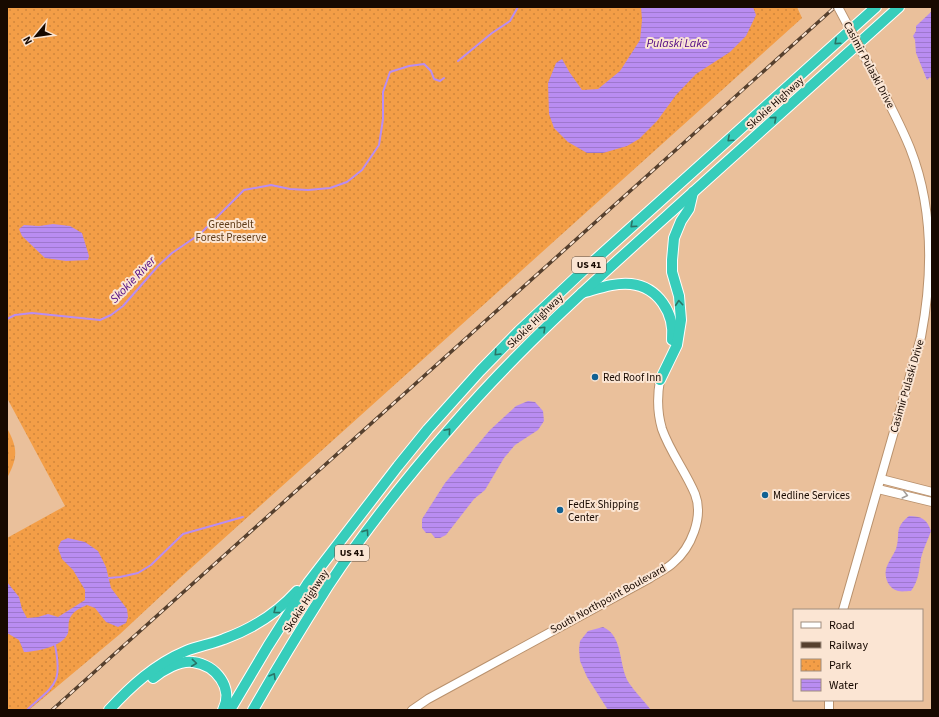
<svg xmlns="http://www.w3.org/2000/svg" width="939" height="717" viewBox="0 0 939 717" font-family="'Source Sans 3',sans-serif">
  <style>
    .wetland { fill: url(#wetland-marsh) }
    .park { fill: url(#park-dots) }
    .water { fill: url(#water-rules) }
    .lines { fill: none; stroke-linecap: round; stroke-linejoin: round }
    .stream { stroke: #b98df1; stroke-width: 2 }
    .secondary-casing { stroke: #b9916d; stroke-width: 10 }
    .highway-casing { stroke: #fff; stroke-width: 12 }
    .secondary { stroke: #fff; stroke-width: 8 }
    .highway { stroke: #37cdbb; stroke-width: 10 }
    .rail-casing { stroke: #56402e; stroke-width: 3.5 }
    .rail { stroke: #fbe5d3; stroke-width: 2; stroke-dasharray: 6; stroke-linecap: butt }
    .secondary-bridge-casing { stroke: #b9916d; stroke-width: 10; stroke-linecap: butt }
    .secondary-bridge { stroke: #fff; stroke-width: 8 }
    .oneway { stroke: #297567 }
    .oneway2 { stroke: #a29d99 }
    .poi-dot { fill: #116193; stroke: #fbe5d3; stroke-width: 1.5 }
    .labels { text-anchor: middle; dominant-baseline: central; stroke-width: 4; stroke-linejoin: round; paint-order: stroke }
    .shield { fill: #fbe5d3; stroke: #5b4b3f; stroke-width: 1 }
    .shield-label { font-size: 10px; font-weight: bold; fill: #170900 }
    .street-label { font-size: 11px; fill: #170900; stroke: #fbe5d3 }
    .park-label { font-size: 11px; fill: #603d19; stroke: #fbe5d3 }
    .poi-label { font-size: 11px; fill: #170900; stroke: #fbe5d3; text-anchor: start }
    .water-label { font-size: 12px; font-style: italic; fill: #4e0582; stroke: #fbe5d3 }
  </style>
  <defs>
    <pattern id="wetland-marsh" width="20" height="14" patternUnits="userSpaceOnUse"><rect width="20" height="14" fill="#f39e47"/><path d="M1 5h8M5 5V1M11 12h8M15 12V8" fill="none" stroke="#d0873c"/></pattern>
    <pattern id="park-dots" width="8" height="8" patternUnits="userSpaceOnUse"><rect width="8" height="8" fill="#f39e47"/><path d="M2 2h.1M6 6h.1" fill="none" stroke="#d0873c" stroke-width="1.8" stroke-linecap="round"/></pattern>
    <pattern id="water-rules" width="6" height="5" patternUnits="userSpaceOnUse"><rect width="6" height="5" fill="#b98df1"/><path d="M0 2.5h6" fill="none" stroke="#9e78cd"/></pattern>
  </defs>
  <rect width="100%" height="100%" fill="#eac09b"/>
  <path class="wetland" d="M7,428C18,449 18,457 7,478Z"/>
  <path class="park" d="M7,7H797L802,18L180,578L120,634L29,710H7V538L65,506L7,398Z"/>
  <g class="water">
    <path d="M641,7H753L756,15L746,36L730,52L696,74L676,95L657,121L639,139L627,146L603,153H587L568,142L554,128L549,114L548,83L556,63L562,59L570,73L582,90L598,89L620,71L640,40L642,20Z"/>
    <path d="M932,11V79L930,77L927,80L916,53L915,40L913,36L916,31V26Z"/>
    <path d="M53,224L70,226L82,233L89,256L88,260L66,261L45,258L22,236L19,229L24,225L39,226Z"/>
    <path d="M528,401L535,402L543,411L544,421L538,430L515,445L504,458L485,490L474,499L446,535L440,538H435L431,533H426L422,528V519L445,483L490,430L516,406Z"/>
    <path d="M909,516C921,516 927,519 931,531C928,540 923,549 921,558C919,570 919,580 911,591C907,591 902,592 898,591C889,589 884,578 886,569C888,562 893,556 896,549C901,534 893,529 909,516Z"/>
    <path d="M68,538L85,542L98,551L106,567L111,588L127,609L128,617L126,623L118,627L106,622L95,608L87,605C80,608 71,612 69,621C68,625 69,629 68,633C64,646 36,652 24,652L19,640L7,633V582L19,597L22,609L27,618L38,617L48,614L58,617L85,600V590L73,570L62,559L58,548L61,541Z"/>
    <path d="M603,627C624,636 618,666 629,683C635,692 644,701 651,710H608L587,677L580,661L579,649L580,641L588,631Z"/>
  </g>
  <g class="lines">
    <g class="stream">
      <path d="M458,61L492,33L510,21L518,7"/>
      <path d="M7,319L15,315L32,313L100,320L111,315L123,306L158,266L172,253L200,234L244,190L271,185L290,189L308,190L330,188L347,182L362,170L379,145L383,119V92L390,72L409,66L424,64L431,71L434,79L440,81L444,78"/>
      <path d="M109,578L120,577L138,573L151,565L183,534L243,517"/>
      <path d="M27,710C54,685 63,685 55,645"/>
    </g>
    <g class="secondary-casing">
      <g id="secondary">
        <path d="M881,479L932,492"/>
        <path d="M878,489L932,502"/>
        <path d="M843,610L921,337C933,274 934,209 910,148C899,121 885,95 871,69"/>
        <path d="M412,710L428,699L650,578C657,573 667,569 673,563C691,548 704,517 695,494C686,472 670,452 662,429C657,412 657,397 660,380"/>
        <path d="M829,710V700"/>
      </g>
    </g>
    <g class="highway-casing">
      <g id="highway">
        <path d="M582,293C597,289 615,282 631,284C658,287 675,313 672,340"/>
        <path d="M660,380L677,345L681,320L679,296L672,272V260L674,238L681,221L689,209L693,192"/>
        <path d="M153,678C163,670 180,660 193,662C216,665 234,688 223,710"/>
        <path d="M109,710C131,686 155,664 186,651C198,646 212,644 224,639C252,629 277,613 297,591"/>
        <path d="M230,710L268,646L308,583L398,466L428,429L480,371L519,331L586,268L876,7"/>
        <path d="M253,710C277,668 302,627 328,586C365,530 408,476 452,426C522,345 601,275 680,204C753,138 826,73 899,7"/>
      </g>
    </g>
    <use href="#secondary" class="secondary"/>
    <use href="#highway" class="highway"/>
    <g class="rail-casing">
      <path id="rail" d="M52,710L835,7"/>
    </g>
    <use href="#rail" class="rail"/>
    <g class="secondary-bridge-casing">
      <path id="secondary-bridge" d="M838,7L871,69"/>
    </g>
    <use href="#secondary-bridge" class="secondary-bridge"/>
  </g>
  <defs><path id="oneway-chevron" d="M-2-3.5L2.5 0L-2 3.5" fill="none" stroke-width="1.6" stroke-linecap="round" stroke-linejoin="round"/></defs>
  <g class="oneway">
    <use href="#oneway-chevron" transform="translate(837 42) rotate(138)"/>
    <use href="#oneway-chevron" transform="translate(774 119) rotate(-42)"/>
    <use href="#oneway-chevron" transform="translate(730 139) rotate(138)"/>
    <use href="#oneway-chevron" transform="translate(633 225) rotate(138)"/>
    <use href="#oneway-chevron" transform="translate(679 303) rotate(-95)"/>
    <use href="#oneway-chevron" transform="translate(543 329) rotate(-44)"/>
    <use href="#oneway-chevron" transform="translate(497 353) rotate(134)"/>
    <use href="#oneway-chevron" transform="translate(448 431) rotate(-49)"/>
    <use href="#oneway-chevron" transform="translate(366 532) rotate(-55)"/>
    <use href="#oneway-chevron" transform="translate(276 611) rotate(143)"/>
    <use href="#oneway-chevron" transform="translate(194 663) rotate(6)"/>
    <use href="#oneway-chevron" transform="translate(273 676) rotate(-60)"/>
  </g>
  <use class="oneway2" href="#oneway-chevron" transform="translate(905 495) rotate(14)"/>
  <g class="poi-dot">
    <circle cx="595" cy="377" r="4"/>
    <circle cx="765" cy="495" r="4"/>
    <circle cx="560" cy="510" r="4"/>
  </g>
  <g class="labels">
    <g class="shield">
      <rect x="572" y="257" width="34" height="16" rx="3"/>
      <rect x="335" y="545" width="34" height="16" rx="3"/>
    </g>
    <g class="shield-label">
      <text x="589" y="265">US 41</text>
      <text x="352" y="553">US 41</text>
    </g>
    <g class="street-label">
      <text transform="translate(869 65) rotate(62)">Casimir Pulaski Drive</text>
      <text transform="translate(775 103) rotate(-42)">Skokie Highway</text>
      <text transform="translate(535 321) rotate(-44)">Skokie Highway</text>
      <text transform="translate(907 386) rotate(-74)">Casimir Pulaski Drive</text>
      <text transform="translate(608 599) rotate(-29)">South Northpoint Boulevard</text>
      <text transform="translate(306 601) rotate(-57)">Skokie Highway</text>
    </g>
    <g class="park-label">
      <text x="231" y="224">Greenbelt<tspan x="231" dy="13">Forest Preserve</tspan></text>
    </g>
    <g class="poi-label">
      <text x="603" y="377">Red Roof Inn</text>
      <text x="773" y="495">Medline Services</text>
      <text x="568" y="504">FedEx Shipping<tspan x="568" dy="13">Center</tspan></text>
    </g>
    <g class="water-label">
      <text x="677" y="43">Pulaski Lake</text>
      <text transform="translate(133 280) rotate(-46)">Skokie River</text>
    </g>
  </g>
  <rect width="939" height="717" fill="none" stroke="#170900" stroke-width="16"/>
  <rect x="793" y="609" width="130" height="92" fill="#fbe5d3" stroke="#a08d7f"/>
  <rect x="801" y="622" width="20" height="6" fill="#ffffff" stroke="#a08d7f"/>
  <text x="829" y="629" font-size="12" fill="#170900">Road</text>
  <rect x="801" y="642" width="20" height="6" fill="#56402e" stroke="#a08d7f"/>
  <text x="829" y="649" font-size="12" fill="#170900">Railway</text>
  <rect x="801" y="659" width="20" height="12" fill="url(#park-dots)" stroke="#a08d7f"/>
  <text x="829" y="669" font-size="12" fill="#170900">Park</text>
  <rect x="801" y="679" width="20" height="12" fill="url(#water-rules)" stroke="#a08d7f"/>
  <text x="829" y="689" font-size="12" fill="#170900">Water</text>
  <g transform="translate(36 36) rotate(241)" stroke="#fbe5d3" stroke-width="3" paint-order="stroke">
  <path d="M0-3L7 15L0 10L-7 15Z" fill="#170900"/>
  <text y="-6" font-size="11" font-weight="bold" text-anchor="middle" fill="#170900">N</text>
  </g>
</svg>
